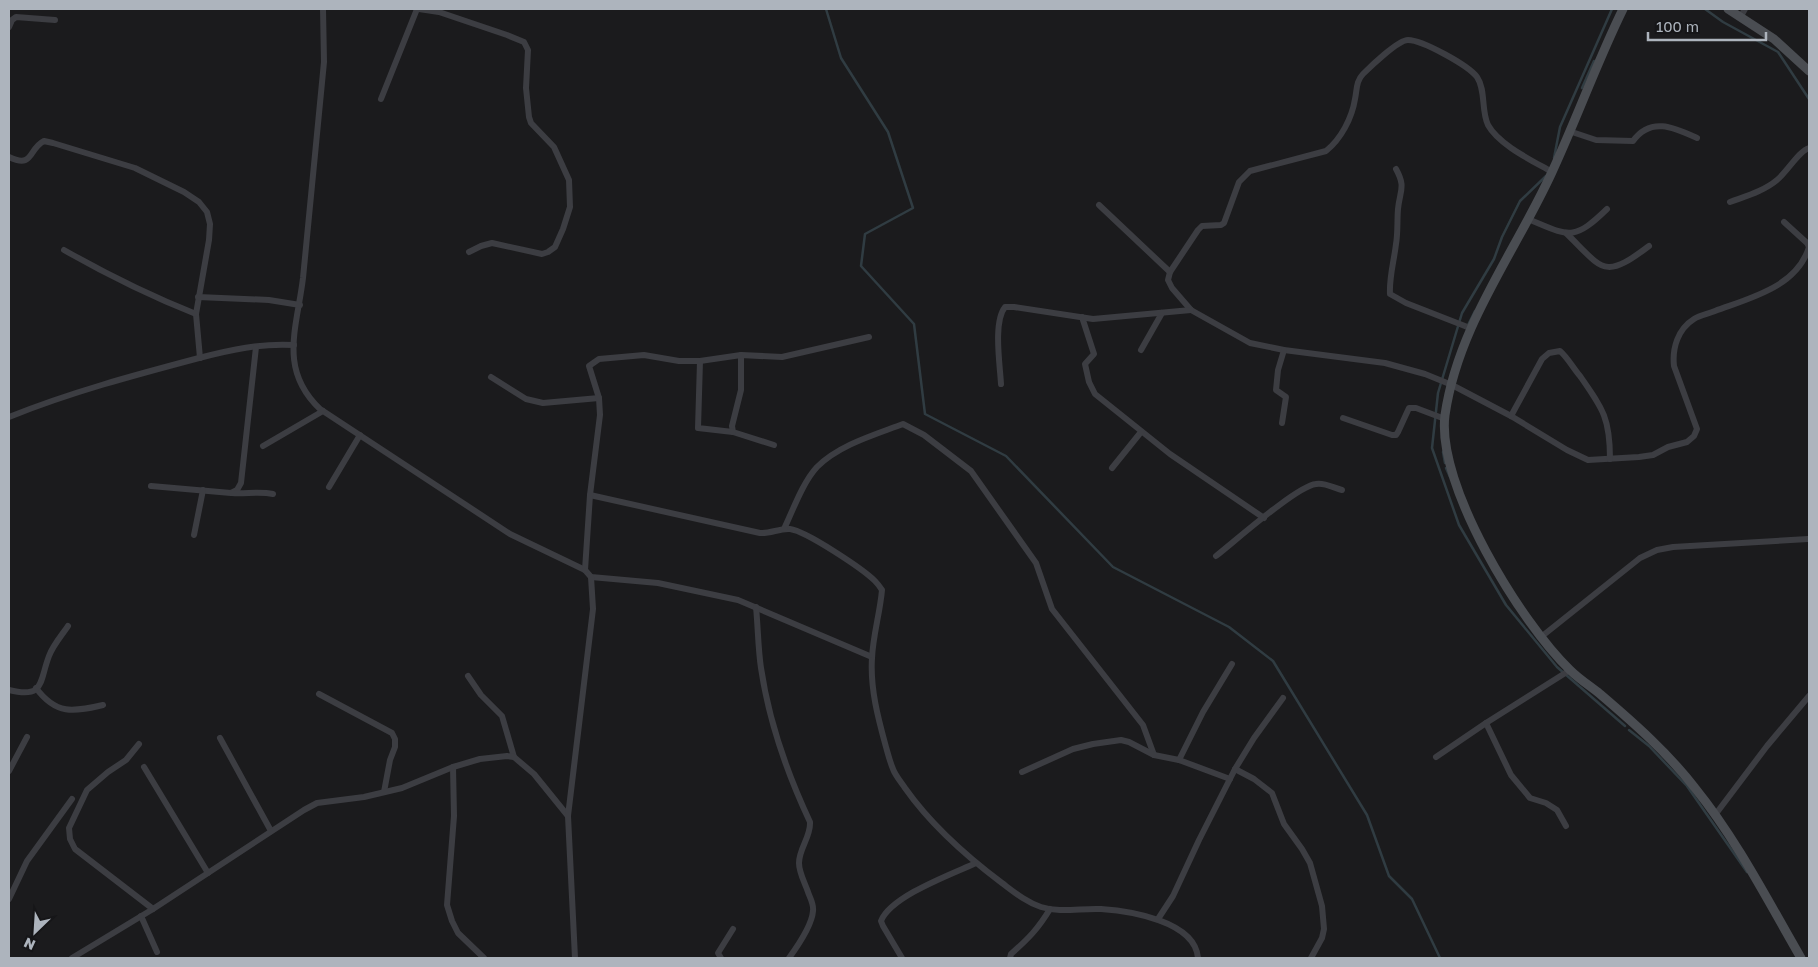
<svg xmlns="http://www.w3.org/2000/svg" width="1818" height="967" viewBox="0 0 1818 967" font-family="'Golos Text',sans-serif">
  <style>
    .lines { fill: none; stroke-linecap: round; stroke-linejoin: round }
    .stream { stroke: #303c42; stroke-width: 2.5 }
    .street { stroke: #3c3d42; stroke-width: 6 }
    .secondary { stroke: #4a4d52; stroke-width: 9 }
  </style>
  <rect width="100%" height="100%" fill="#1b1b1d"/>
  <g class="lines">
    <g class="stream">
      <path d="M826,9L841,58L888,132L913,208L865,234L861,266L914,324L925,414L1006,456L1113,567L1229,627L1273,661L1367,815L1389,876L1412,899L1440,958"/>
      <path d="M1705,9L1723,22L1778,52L1809,99"/>
      <path d="M1582,88L1594,61"/>
      <path d="M1554,158L1560,127L1612,9"/>
      <path d="M1546,176L1520,201L1502,237L1494,259L1462,313L1438,393L1432,448L1459,525L1506,605L1557,667L1625,726"/>
      <path d="M1468,325L1475,311"/>
      <path d="M1443,452L1445,463"/>
      <path d="M1446,468L1450,477"/>
      <path d="M1629,730L1649,746L1687,786L1747,872"/>
    </g>
    <g class="street">
      <path d="M323,9L324,62L303,278C297,328 278,369 320,409L510,534L585,570L591,577L658,583L738,600L872,657"/>
      <path d="M419,9L439,12L507,35L524,42L528,50L526,88L529,117L531,123L554,147L569,180L570,207L563,229L555,247L548,252L542,254L492,243L481,246L469,252"/>
      <path d="M1741,16L1745,9"/>
      <path d="M9,27L12,20L16,17L55,20"/>
      <path d="M381,99L417,9"/>
      <path d="M1569,131L1596,140L1633,141C1651,116 1675,128 1697,138"/>
      <path d="M9,157C34,169 28,149 44,141L53,143L135,168L184,192L199,202L207,212L210,224L209,240L196,314L200,358"/>
      <path d="M1396,169C1406,187 1400,190 1398,209C1397,221 1398,233 1396,244C1394,261 1389,278 1390,294L1406,303L1470,328"/>
      <path d="M1552,172C1533,161 1499,145 1488,125C1481,111 1486,90 1477,77C1468,65 1422,40 1408,40C1398,40 1370,67 1363,74C1356,81 1357,90 1355,99C1352,118 1341,139 1326,151L1250,171L1239,182L1224,223L1221,225L1202,226L1198,230L1170,272L1168,280L1172,288L1191,310L1250,343L1284,350L1385,363L1425,374L1452,385L1511,416L1567,450L1588,460L1639,457L1653,455L1668,447L1687,442L1694,436L1697,429L1674,366C1672,348 1678,329 1694,319C1700,315 1708,314 1715,311C1750,298 1797,287 1809,247L1807,243L1784,222"/>
      <path d="M1730,202C1746,196 1764,191 1777,180C1787,172 1799,151 1809,148"/>
      <path d="M1099,205L1170,272"/>
      <path d="M1528,219C1569,236 1573,242 1607,209"/>
      <path d="M1566,233C1603,269 1603,281 1649,246"/>
      <path d="M64,250C108,275 148,295 196,314"/>
      <path d="M198,297L269,300L300,305"/>
      <path d="M1082,317L1094,354L1085,364L1089,382L1095,394L1170,454L1264,518"/>
      <path d="M1141,350L1162,313"/>
      <path d="M741,355V390L732,426L733,432L774,445"/>
      <path d="M700,361L698,428L733,432"/>
      <path d="M491,377L526,399L543,403L599,398"/>
      <path d="M1001,384C1000,365 993,322 1005,307H1014L1093,319L1191,310"/>
      <path d="M1511,416L1542,359L1549,353L1560,351C1568,358 1573,368 1580,376C1603,409 1610,418 1610,459"/>
      <path d="M9,417C71,392 135,375 199,358C230,350 261,343 294,345"/>
      <path d="M1343,418L1392,435H1396L1398,432L1409,408H1416L1445,419"/>
      <path d="M1282,423L1286,397L1276,390L1278,370L1284,350"/>
      <path d="M263,446L323,411"/>
      <path d="M1112,468L1141,432"/>
      <path d="M151,486L231,493L237,490L241,483L256,347"/>
      <path d="M329,487L360,435"/>
      <path d="M232,493C246,494 260,491 273,494"/>
      <path d="M590,495L760,533C770,534 780,528 790,529C806,531 863,569 875,581C878,584 880,587 882,590C880,613 873,635 872,658C870,688 878,718 886,747C888,754 890,762 893,769C895,775 901,782 905,788C931,825 966,856 1002,883C1014,892 1026,902 1041,907C1060,913 1081,908 1101,909C1130,911 1195,921 1198,958"/>
      <path d="M784,529C793,510 803,482 817,467C839,445 874,435 903,424L924,435L971,471L1036,563L1052,609L1143,725L1154,755"/>
      <path d="M194,535L203,490"/>
      <path d="M1216,556C1234,542 1297,486 1316,484C1324,482 1334,488 1342,490"/>
      <path d="M585,570L590,495L600,415L599,398L589,366L599,359L644,355L679,361H700L741,355L782,357L869,337"/>
      <path d="M756,607C758,627 758,648 761,668C769,722 787,773 810,822C811,837 799,848 799,863C799,873 805,883 808,892C810,898 814,904 813,911C812,925 797,947 789,958"/>
      <path d="M1541,637L1640,558L1657,550L1673,547L1808,539"/>
      <path d="M468,676L481,695L502,716L514,757"/>
      <path d="M36,688C56,715 73,712 103,705"/>
      <path d="M9,690C45,699 39,682 49,656C53,645 62,635 68,626"/>
      <path d="M319,694L392,733L395,739V747L390,760L384,792"/>
      <path d="M1486,723L1511,775L1530,798L1546,803L1557,810L1566,826"/>
      <path d="M220,738L271,831"/>
      <path d="M139,744L126,760L108,772L87,790L69,828L70,839L75,849L153,909"/>
      <path d="M1436,757L1486,723L1570,670"/>
      <path d="M1179,760L1203,712L1232,664"/>
      <path d="M144,767L208,873"/>
      <path d="M453,767L454,816L447,905L452,921L458,933L484,958"/>
      <path d="M1235,769L1254,779L1272,793L1284,824L1302,849L1310,863L1322,906L1324,929L1322,938L1311,958"/>
      <path d="M9,771L27,737"/>
      <path d="M1022,772L1073,749L1093,744L1121,740L1129,742L1154,755L1179,760L1230,779"/>
      <path d="M1715,815L1767,746L1809,696"/>
      <path d="M9,899L27,861L72,799"/>
      <path d="M141,916L157,952"/>
      <path d="M1158,919L1173,896L1199,840L1235,769L1254,738L1283,698"/>
      <path d="M72,958L153,909L304,810L317,803L364,797L402,788L453,767L480,759L507,756L514,757L534,774L568,816"/>
      <path d="M575,958L568,816L593,609L591,577"/>
      <path d="M721,958L718,953L733,929"/>
      <path d="M902,958L883,926L881,921C891,896 952,874 976,863"/>
      <path d="M1010,958L1011,954C1028,939 1038,929 1050,909"/>
    </g>
    <g class="secondary">
      <path d="M1623,9C1597,62 1577,118 1552,172C1515,253 1458,325 1445,415C1436,485 1521,623 1570,670C1579,679 1590,686 1600,694C1634,723 1668,753 1695,788C1737,840 1768,901 1801,958"/>
      <path d="M1728,9L1774,39L1809,71"/>
    </g>
  </g>
  <rect width="1818" height="967" fill="none" stroke="#adb4bd" stroke-width="20"/>
  <g transform="translate(35 932) rotate(205)" stroke="#161618" stroke-width="4" paint-order="stroke">
  <path d="M0-4L9 19L0 12L-9 19Z" fill="#adb4bd"/>
  <text y="-8" font-size="14" font-weight="bold" text-anchor="middle" fill="#adb4bd">N</text>
  </g>
  <path d="M1648 32v8h118v-8" fill="none" stroke="#adb4bd" stroke-width="2.5"/>
  <text x="1656" y="32" font-size="15" fill="#adb4bd" stroke="#161618" stroke-width="4" paint-order="stroke">100 m</text>
</svg>
